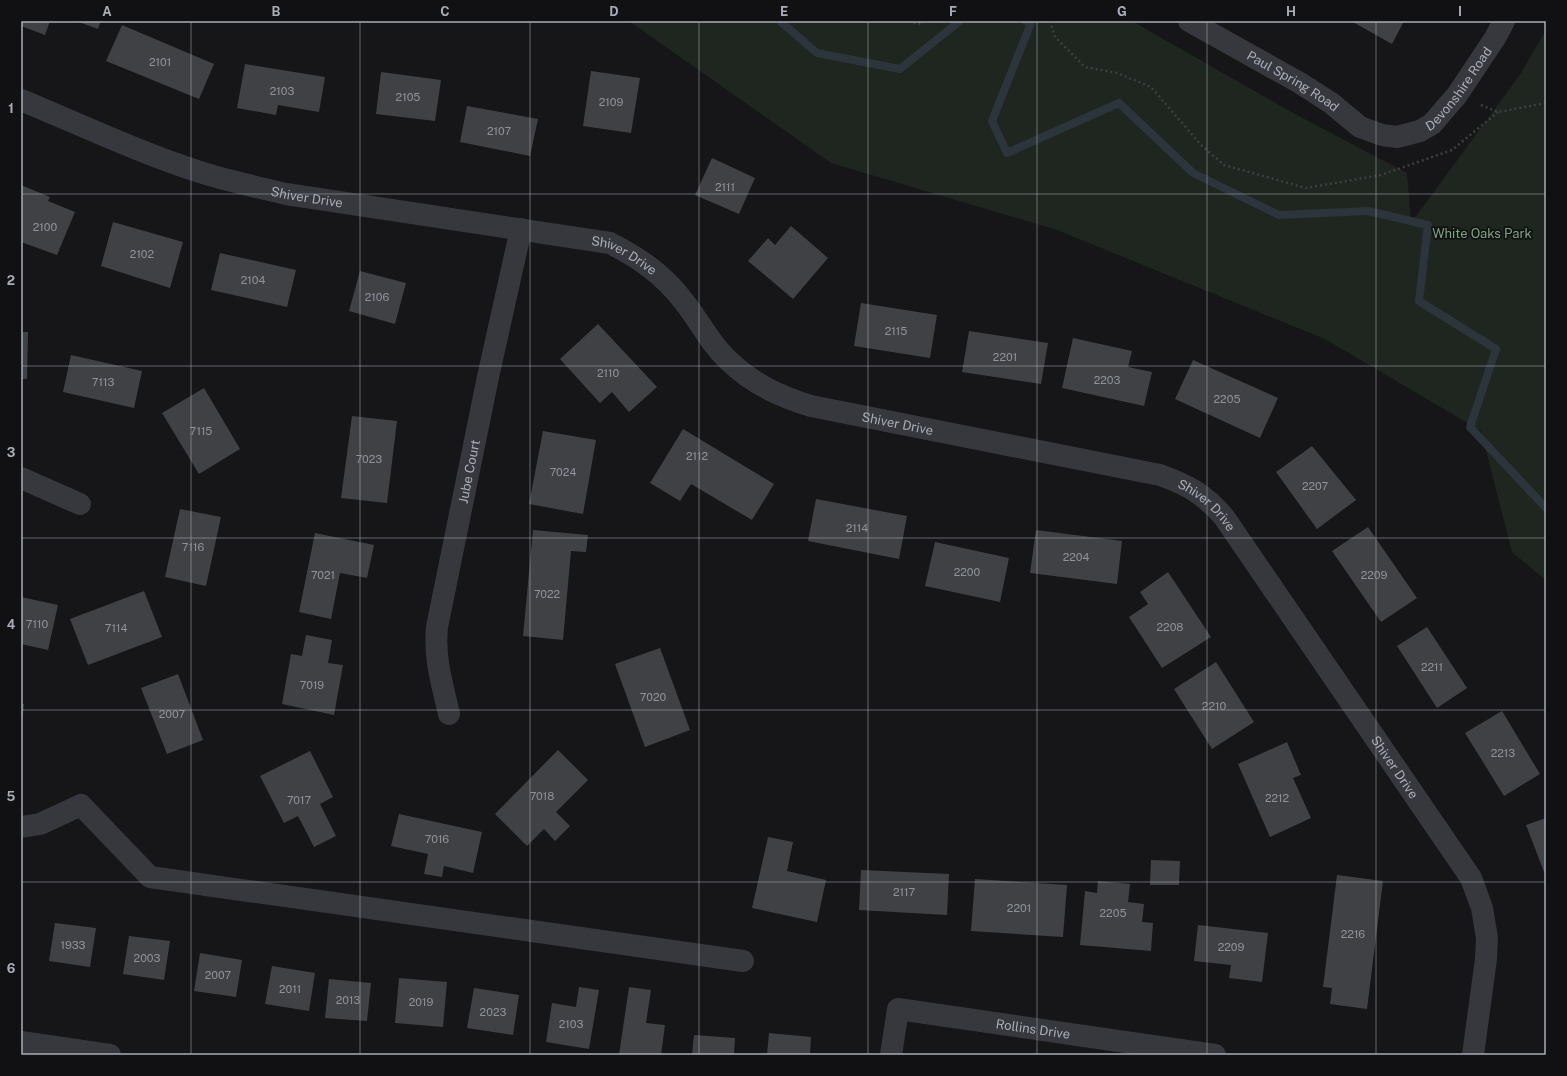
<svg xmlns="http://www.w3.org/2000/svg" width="1567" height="1076" viewBox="0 0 1567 1076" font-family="'Public Sans',sans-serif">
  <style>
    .green { fill: #1e261f }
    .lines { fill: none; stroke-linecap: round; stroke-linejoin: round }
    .stream { stroke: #2c353c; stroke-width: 8 }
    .building { fill: #404145 }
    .path { stroke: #3d3f44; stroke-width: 2.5; stroke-dasharray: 2 3; stroke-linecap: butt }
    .minor { stroke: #37383d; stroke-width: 22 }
    .grid { fill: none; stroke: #a8adb8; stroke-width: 1; stroke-opacity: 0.55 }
    .labels { text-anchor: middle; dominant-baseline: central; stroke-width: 3.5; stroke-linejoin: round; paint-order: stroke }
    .number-label { font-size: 11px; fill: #8e929b }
    .street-label { font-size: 13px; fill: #a8adb8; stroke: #111113 }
    .park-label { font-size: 13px; fill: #7fa381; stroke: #111113 }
    .neatline { fill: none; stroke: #a8adb8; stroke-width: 1.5 }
    .grid-label { font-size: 13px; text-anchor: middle; font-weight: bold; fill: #a8adb8 }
  </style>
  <rect width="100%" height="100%" fill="#161618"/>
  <path class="green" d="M629,21H1132L1295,114L1407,173L1411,223L1519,76L1546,30V579L1542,577L1512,552L1481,431L1325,339L1057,230L831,163Z"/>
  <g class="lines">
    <g class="stream">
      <path d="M780,21L817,53L900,69L960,21"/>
      <path d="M1026,21L1031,23L992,121L1007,153L1119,103L1193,173L1279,215L1368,211L1428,225L1419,301L1496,349L1470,427L1546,508"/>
    </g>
  </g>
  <g class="building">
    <path d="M21,21H50L45,35L21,26Z"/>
    <path d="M76,21H101L98,29Z"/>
    <path d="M1351,21H1404L1392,44Z"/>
    <path d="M122,25L214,64L199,99L106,61Z"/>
    <path d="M245,64L325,77L319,112L278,105L276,115L237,108Z"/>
    <path d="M591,71L640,78L631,133L583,126Z"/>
    <path d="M381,72L441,80L435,121L376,114Z"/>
    <path d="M467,106L538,119L530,156L460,142Z"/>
    <path d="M712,158L755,178L739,214L695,195Z"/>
    <path d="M21,185L50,197L48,201L75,212L57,255L21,242Z"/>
    <path d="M113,222L183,242L170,288L101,266Z"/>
    <path d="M791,226L828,258L793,299L748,261L768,238L775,245Z"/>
    <path d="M220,253L296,270L287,307L211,290Z"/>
    <path d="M360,271L406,283L395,324L349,311Z"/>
    <path d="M861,303L937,315L930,358L854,346Z"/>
    <path d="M598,324L657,387L629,412L612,392L600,403L560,359Z"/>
    <path d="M969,331L1048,343L1041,384L962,372Z"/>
    <path d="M21,332H28L27,379H21Z"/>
    <path d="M1073,338L1132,351L1128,367L1152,372L1144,406L1062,388Z"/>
    <path d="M71,355L142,371L134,408L63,392Z"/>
    <path d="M1193,360L1278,398L1260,438L1175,399Z"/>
    <path d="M204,388L240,449L199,474L162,413Z"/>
    <path d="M352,416L397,421L387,503L341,498Z"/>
    <path d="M683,429L774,484L752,520L691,484L680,501L650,483Z"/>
    <path d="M543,431L596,440L583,514L529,504Z"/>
    <path d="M1312,446L1356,500L1317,529L1276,472Z"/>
    <path d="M816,499L907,516L899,559L808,541Z"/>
    <path d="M180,509L221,517L206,586L165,577Z"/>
    <path d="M1368,527L1417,598L1381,622L1332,551Z"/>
    <path d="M533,530L588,535L586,552L571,551L563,640L523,636Z"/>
    <path d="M1036,530L1122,541L1117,584L1030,573Z"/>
    <path d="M315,533L374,545L367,578L340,573L331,619L299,612Z"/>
    <path d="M935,542L1009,558L1000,602L925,586Z"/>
    <path d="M1168,572L1211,637L1162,668L1129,617L1148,604L1140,592Z"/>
    <path d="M144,591L162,637L88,665L70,619Z"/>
    <path d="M21,597L58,605L48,650L21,644Z"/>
    <path d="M1427,627L1467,688L1437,708L1397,646Z"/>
    <path d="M306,635L332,640L328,663L343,665L334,715L282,704L291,654L302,656Z"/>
    <path d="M660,648L690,730L645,747L615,664Z"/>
    <path d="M1216,662L1254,722L1212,749L1174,689Z"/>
    <path d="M178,674L203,740L167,754L141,688Z"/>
    <path d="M21,704H24L22,720L21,719Z"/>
    <path d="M1502,711L1540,774L1504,796L1465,733Z"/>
    <path d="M1287,742L1301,775L1293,778L1311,818L1270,837L1238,764Z"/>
    <path d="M558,750L588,780L556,812L570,826L555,841L544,829L527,846L495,814Z"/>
    <path d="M310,751L333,797L320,804L336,836L314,847L298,816L284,823L260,776Z"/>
    <path d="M399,814L482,832L473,873L444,866L442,877L424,874L428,854L391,846Z"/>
    <path d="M1546,818V877L1526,825Z"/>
    <path d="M768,837L793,842L787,871L826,880L817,922L752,908Z"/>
    <path d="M1151,860L1180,861L1179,885H1150Z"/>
    <path d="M861,870L949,874L947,915L859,910Z"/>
    <path d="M1337,875L1383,881L1367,1009L1330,1004L1332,988L1323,987Z"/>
    <path d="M975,879L1067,885L1063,937L971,931Z"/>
    <path d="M1098,881L1130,884L1128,902L1144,904L1142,922L1153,923L1151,951L1080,945L1085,891L1097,893Z"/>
    <path d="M55,923L96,928L90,967L49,961Z"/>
    <path d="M1198,925L1268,933L1262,982L1229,978L1231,965L1194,961Z"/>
    <path d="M129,936L170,941L164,980L123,974Z"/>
    <path d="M200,953L242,960L236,997L194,991Z"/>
    <path d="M272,966L315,973L309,1011L265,1004Z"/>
    <path d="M399,978L447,982L443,1027L395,1023Z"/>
    <path d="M329,979L371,983L367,1021L325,1018Z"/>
    <path d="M579,987L599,990L589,1049L546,1042L552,1003L576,1007Z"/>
    <path d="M629,987L651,990L646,1023L665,1025L661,1055H619Z"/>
    <path d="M474,988L519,995L513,1035L467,1028Z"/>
    <path d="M769,1033L811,1037L810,1055H767Z"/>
    <path d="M694,1035L735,1038L734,1055H692Z"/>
  </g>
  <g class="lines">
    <g class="path">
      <path d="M909,21L918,24L924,21"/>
      <path d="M1050,21L1055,37L1085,67L1117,73L1151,87L1202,146L1224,165L1306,188L1381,175L1452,150L1498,112"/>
      <path d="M1481,105L1498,112L1546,103"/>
    </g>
    <g class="minor">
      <path id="s1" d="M1189,21L1300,83L1331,103L1360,127L1382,135L1397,137L1420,131L1432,124L1457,95L1495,38L1504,21"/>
      <path id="s2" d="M21,100C79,124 140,153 200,172C228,181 257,187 286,194L610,243C641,259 664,275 685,303C700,322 711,345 729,361C753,384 779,396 811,406L1160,475C1188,485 1204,494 1224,517L1471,878L1482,908L1487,938L1486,959L1473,1055"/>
      <path d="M21,478L80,504"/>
      <path id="s3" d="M449,714C442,683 434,659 437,627L488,377L521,229"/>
      <path d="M21,827L40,824L81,805L150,877L743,961"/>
      <path d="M21,1042L110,1055"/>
      <path id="s4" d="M891,1055L898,1009L1215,1055"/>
    </g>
  </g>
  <path class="grid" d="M191,21V1055M360,21V1055M530,21V1055M699,21V1055M868,21V1055M1037,21V1055M1207,21V1055M1376,21V1055M21,194H1546M21,366H1546M21,538H1546M21,710H1546M21,882H1546"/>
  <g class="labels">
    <g class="number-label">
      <text x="160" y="62">2101</text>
      <text x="282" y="91">2103</text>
      <text x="408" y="97">2105</text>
      <text x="611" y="102">2109</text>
      <text x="499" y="131">2107</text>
      <text x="725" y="187">2111</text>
      <text x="45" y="227">2100</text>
      <text x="142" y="254">2102</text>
      <text x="253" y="280">2104</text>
      <text x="377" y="297">2106</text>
      <text x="896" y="331">2115</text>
      <text x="1005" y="357">2201</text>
      <text x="608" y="373">2110</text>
      <text x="1107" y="380">2203</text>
      <text x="103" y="382">7113</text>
      <text x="1227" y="399">2205</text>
      <text x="201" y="431">7115</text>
      <text x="697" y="456">2112</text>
      <text x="369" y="459">7023</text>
      <text x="563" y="472">7024</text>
      <text x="1315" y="486">2207</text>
      <text x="857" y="528">2114</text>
      <text x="193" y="547">7116</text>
      <text x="1076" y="557">2204</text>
      <text x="967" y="572">2200</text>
      <text x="323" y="575">7021</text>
      <text x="1374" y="575">2209</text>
      <text x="547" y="594">7022</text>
      <text x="37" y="624">7110</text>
      <text x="1170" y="627">2208</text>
      <text x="116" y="628">7114</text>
      <text x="1432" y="667">2211</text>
      <text x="312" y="685">7019</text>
      <text x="653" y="697">7020</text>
      <text x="1214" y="706">2210</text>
      <text x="172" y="714">2007</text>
      <text x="1503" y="753">2213</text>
      <text x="542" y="796">7018</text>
      <text x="1277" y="798">2212</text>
      <text x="299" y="800">7017</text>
      <text x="437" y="839">7016</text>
      <text x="904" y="892">2117</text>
      <text x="1019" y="908">2201</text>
      <text x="1113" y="913">2205</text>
      <text x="1353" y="934">2216</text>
      <text x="73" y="945">1933</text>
      <text x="1231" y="947">2209</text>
      <text x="147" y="958">2003</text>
      <text x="218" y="975">2007</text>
      <text x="290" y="989">2011</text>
      <text x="348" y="1000">2013</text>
      <text x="421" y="1002">2019</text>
      <text x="493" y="1012">2023</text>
      <text x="571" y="1024">2103</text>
    </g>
    <g class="street-label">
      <text stroke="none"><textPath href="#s1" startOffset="120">Paul Spring Road</textPath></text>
      <text stroke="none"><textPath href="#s1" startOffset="322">Devonshire Road</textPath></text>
      <text stroke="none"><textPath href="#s2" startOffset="303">Shiver Drive</textPath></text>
      <text stroke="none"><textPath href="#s2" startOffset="627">Shiver Drive</textPath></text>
      <text stroke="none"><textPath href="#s2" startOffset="962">Shiver Drive</textPath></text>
      <text stroke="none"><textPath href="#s3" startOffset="247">Jube Court</textPath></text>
      <text stroke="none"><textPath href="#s2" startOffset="1286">Shiver Drive</textPath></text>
      <text stroke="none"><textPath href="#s2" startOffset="1610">Shiver Drive</textPath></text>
      <text stroke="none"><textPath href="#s4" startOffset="183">Rollins Drive</textPath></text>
    </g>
    <g class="park-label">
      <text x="1482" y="233">White Oaks Park</text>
    </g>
  </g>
  <rect width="1567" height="1076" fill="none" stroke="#111113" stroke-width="44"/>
  <rect x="22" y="22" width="1523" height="1032" class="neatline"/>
  <g class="grid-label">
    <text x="107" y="16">A</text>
    <text x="276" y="16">B</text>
    <text x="445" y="16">C</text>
    <text x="614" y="16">D</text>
    <text x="784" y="16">E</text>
    <text x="953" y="16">F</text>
    <text x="1122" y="16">G</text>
    <text x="1291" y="16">H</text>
    <text x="1460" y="16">I</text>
    <text x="11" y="113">1</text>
    <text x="11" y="285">2</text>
    <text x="11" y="457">3</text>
    <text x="11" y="629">4</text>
    <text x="11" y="801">5</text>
    <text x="11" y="973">6</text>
  </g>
</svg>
